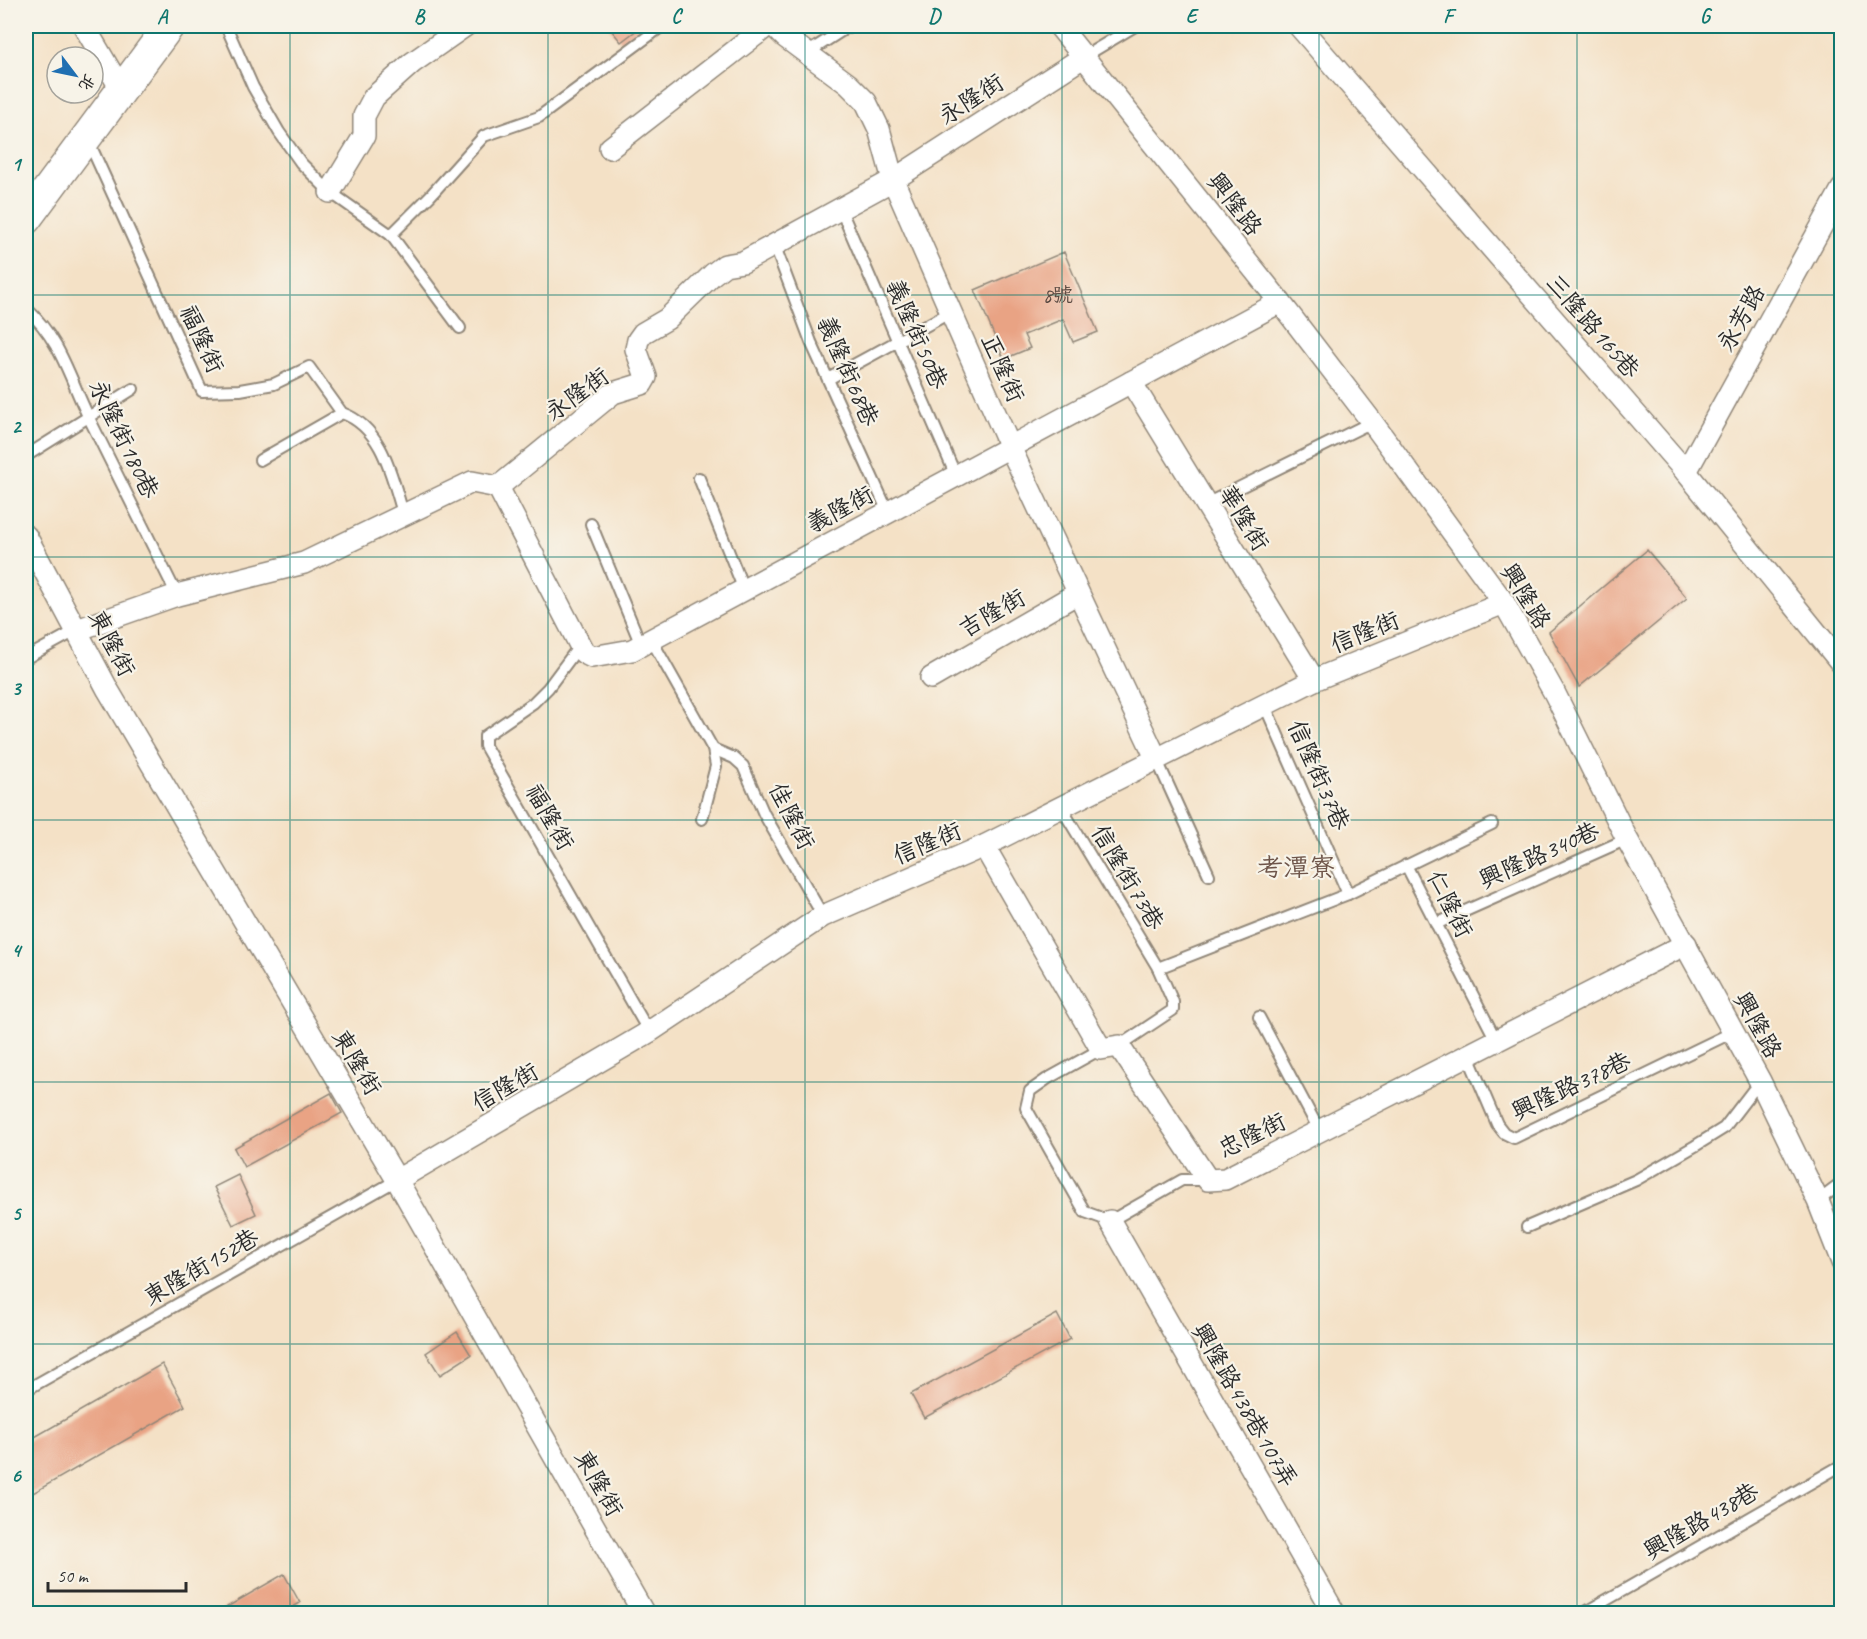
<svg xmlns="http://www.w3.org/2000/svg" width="1867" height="1639" viewBox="0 0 1867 1639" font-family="Caveat,'LXGW WenKai TC',sans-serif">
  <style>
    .building { fill: #e9a384 }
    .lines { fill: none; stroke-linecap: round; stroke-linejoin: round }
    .lane-casing { stroke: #908678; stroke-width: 14 }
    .street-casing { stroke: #908678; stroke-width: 24 }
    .secondary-casing { stroke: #908678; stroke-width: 33 }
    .lane { stroke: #fff; stroke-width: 10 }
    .street { stroke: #fff; stroke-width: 21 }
    .secondary { stroke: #fff; stroke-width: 30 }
    .grid { fill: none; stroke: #0f766e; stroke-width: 1.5; stroke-opacity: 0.55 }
    .labels { text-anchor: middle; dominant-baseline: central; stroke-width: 4.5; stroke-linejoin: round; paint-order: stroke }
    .number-label { font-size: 21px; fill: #5a4941 }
    .street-label { font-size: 24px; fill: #2b2b2b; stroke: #f7f3e8 }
    .neighbourhood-label { font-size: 26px; fill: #6e554a; stroke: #f7f3e8 }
    .neatline { fill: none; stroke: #0f766e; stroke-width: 2 }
    .grid-label { font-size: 20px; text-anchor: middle; font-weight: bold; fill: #0f766e }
  </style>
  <rect width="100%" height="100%" fill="#f7f3e8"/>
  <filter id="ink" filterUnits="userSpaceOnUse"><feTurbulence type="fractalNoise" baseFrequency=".0167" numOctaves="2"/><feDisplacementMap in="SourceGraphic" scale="12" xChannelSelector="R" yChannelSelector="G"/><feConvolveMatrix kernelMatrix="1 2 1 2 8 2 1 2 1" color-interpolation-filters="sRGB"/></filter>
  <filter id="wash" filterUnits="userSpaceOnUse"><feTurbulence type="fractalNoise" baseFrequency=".008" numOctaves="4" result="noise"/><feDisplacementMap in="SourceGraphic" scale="24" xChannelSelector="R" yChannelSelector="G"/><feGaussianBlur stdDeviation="1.35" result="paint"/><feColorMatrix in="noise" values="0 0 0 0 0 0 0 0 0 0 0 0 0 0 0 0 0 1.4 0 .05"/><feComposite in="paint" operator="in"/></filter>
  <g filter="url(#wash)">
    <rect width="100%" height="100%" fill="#f4e1c6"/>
    <g id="blocks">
      <g class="building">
        <path d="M608,26H642L621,42Z"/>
        <path d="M1064,252L1098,332L1073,342L1063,319L1024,335L1030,348L1004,359L975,290Z"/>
        <path d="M1647,550L1687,598L1579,687L1549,632Z"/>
        <path d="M331,1093L342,1113L244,1167L234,1148Z"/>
        <path d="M238,1175L256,1214L233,1225L214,1187Z"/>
        <path d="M1057,1314L1070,1339L924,1418L911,1394Z"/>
        <path d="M457,1332L471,1355L440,1375L426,1353Z"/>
        <path d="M162,1364L185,1406L26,1497V1442Z"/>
        <path d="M284,1574L300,1603L281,1614H215Z"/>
      </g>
    </g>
  </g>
  <g filter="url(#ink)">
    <use href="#blocks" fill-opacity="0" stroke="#908678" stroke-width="1.5"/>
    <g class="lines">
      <g class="lane-casing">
        <g id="lane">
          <path d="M226,26L253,87L279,132L301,163L330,192L391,235L460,328"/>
          <path d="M807,53L849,26"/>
          <path d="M1085,56L1135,26"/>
          <path d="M88,140L202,391L240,390L274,384L309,367L342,413C384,428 392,479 404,516"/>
          <path d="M840,208L956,476"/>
          <path d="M391,235L430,196L484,136L539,117L662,26"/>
          <path d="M774,244L811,342L888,512"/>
          <path d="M26,308C62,342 68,375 89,418C118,477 148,536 177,595"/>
          <path d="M828,379L951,312"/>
          <path d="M26,456L133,389"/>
          <path d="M260,460L342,413"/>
          <path d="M699,478L744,590"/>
          <path d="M1206,504L1372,422"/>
          <path d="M591,524L641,645"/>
          <path d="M651,639L713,749L716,766L702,819"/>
          <path d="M580,645L548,688L533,703L485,736V746L649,1032"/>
          <path d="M26,658L77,630"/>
          <path d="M1265,706L1348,894"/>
          <path d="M713,749L734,758L743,766L764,814L823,916"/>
          <path d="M1156,758L1209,875"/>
          <path d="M1061,807L1158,968L1173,1002V1010L1119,1046"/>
          <path d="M1406,865L1497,1042"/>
          <path d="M1436,924L1627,839"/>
          <path d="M1158,968L1348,894L1492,824"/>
          <path d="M1259,1017L1319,1130"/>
          <path d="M1101,1049L1047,1079L1030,1091L1026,1108L1085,1212L1110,1221L1182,1180H1208"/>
          <path d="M1468,1056L1497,1124L1504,1133L1514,1138L1733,1032"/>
          <path d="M1818,1201L1842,1183"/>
          <path d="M1527,1227L1636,1180L1695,1146L1724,1128L1760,1081"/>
          <path d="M26,1390L397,1180"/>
          <path d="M1582,1614L1842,1465"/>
        </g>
      </g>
      <g class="street-casing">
        <g id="street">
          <path d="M84,26L121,89"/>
          <path d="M774,26L785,37L848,84L866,102L879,129L893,180L1010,447L1156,758"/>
          <path d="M1059,26L1280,302L1372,422L1504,603L1555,694L1627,839L1760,1081L1818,1201L1842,1262"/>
          <path d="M1299,26L1686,472L1842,664"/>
          <path d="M610,148L767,26"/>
          <path d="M330,192L364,136V116L374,97L412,63L465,26"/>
          <path d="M1131,382L1314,680"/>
          <path d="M1686,472L1842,189"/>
          <path d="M498,487L584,653L592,657L632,650L1280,302"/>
          <path d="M26,536L108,690L397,1180L644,1614"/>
          <path d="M77,630L177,595L304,563L472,482L498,487L613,393L642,384L646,377L636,349L638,340L643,333L667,319L713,274L725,265L743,262L893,180L1085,56"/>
          <path d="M931,678L1078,593"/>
          <path d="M984,846L1101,1049L1119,1046L1208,1180L1225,1179L1686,944"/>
          <path d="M397,1180L649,1032L823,916L984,846L1314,680L1504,603"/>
          <path d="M1110,1221L1335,1614"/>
        </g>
      </g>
      <g class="secondary-casing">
        <path id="secondary" d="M26,219L169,26"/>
      </g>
      <use href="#lane" class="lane"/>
      <use href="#street" class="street"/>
      <use href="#secondary" class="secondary"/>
    </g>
  </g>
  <path class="grid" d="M290,26V1614M548,26V1614M805,26V1614M1062,26V1614M1319,26V1614M1577,26V1614M26,295H1842M26,557H1842M26,820H1842M26,1082H1842M26,1344H1842"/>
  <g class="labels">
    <g class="number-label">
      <text x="1058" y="295">8號</text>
    </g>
    <g class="street-label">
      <text transform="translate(971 99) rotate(-33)">永隆街</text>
      <text transform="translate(1235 204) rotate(52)">興隆路</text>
      <text transform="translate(1741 318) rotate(-61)">永芳路</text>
      <text transform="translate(1593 326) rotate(49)">三隆路165巷</text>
      <text transform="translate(917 334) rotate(66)">義隆街50巷</text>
      <text transform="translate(202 339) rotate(65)">福隆街</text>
      <text transform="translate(1003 368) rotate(66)">正隆街</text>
      <text transform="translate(848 371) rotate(66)">義隆街68巷</text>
      <text transform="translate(577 394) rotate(-36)">永隆街</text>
      <text transform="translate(124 439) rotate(64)">永隆街180巷</text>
      <text transform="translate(840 509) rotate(-28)">義隆街</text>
      <text transform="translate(1244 518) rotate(58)">華隆街</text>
      <text transform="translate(1526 596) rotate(58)">興隆路</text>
      <text transform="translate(992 613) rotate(-30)">吉隆街</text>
      <text transform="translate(1365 632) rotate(-22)">信隆街</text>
      <text transform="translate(112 643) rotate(62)">東隆街</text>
      <text transform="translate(1319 775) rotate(66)">信隆街37巷</text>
      <text transform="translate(792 816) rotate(63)">佳隆街</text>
      <text transform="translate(550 817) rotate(60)">福隆街</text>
      <text transform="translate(927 843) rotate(-23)">信隆街</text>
      <text transform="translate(1539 855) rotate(-24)">興隆路340巷</text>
      <text transform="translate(1128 877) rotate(59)">信隆街73巷</text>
      <text transform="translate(1450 904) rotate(63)">仁隆街</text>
      <text transform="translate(1758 1025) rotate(61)">興隆路</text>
      <text transform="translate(357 1062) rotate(59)">東隆街</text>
      <text transform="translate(1571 1086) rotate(-25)">興隆路378巷</text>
      <text transform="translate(505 1087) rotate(-30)">信隆街</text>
      <text transform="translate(1252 1135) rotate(-26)">忠隆街</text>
      <text transform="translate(201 1267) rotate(-30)">東隆街152巷</text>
      <text transform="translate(1245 1405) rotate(60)">興隆路438巷107弄</text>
      <text transform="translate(599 1483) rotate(60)">東隆街</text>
      <text transform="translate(1701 1521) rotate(-30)">興隆路438巷</text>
    </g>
    <g class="neighbourhood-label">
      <text x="1296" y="867">考潭寮</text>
    </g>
  </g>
  <rect width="1867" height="1639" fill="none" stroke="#f7f3e8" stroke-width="66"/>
  <g transform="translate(75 75) rotate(122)"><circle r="28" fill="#f7f3e8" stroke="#a5a39c" stroke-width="1.5"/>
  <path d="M0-4.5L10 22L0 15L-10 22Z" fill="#1f6fb2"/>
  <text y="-9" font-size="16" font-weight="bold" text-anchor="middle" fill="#2b2b2b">北</text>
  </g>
  <path d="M48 1582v9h138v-9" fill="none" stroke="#2b2b2b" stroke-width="3"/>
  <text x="57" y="1582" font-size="18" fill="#2b2b2b" stroke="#f7f3e8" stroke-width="4.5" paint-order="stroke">50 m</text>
  <rect x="33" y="33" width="1801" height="1573" class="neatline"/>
  <g class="grid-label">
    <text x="162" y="23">A</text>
    <text x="419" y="23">B</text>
    <text x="676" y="23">C</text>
    <text x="934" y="23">D</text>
    <text x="1191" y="23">E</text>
    <text x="1448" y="23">F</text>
    <text x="1705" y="23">G</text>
    <text x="16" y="171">1</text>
    <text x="16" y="433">2</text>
    <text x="16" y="695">3</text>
    <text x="16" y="957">4</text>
    <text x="16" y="1220">5</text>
    <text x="16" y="1482">6</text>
  </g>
</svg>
